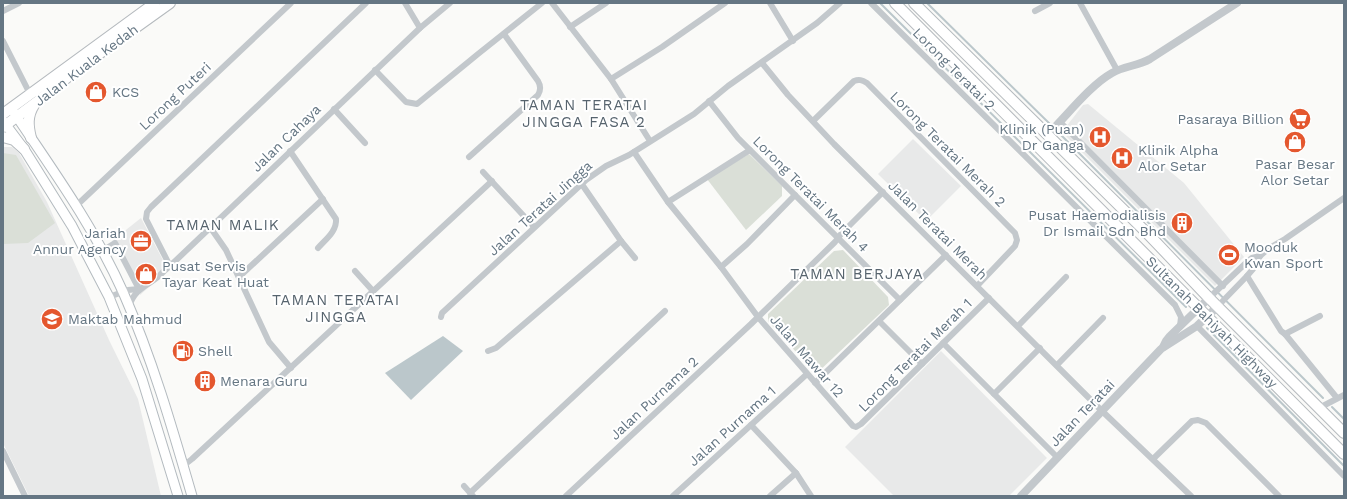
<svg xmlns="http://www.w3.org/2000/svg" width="1347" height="499" viewBox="0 0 1347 499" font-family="'Work Sans',sans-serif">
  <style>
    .built { fill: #e8e9e9 }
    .green { fill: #dadfd7 }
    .water { fill: #bbc7cb }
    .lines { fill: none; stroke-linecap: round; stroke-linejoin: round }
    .stream { stroke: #bbc7cb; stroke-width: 2 }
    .secondary-casing { stroke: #b3babf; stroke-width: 11 }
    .primary-casing { stroke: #b5babe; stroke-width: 12 }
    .minor { stroke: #c3c8cc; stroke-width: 6 }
    .tertiary { stroke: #c3c8cc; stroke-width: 8 }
    .secondary { stroke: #fff; stroke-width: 9 }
    .primary { stroke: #fff; stroke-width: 10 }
    .labels { text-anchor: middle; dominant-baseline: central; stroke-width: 4; stroke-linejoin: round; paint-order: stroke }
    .street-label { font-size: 14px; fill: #657683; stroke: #fff }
    .poi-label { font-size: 14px; fill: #657683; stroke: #fff; text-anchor: start }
    .neighbourhood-label { font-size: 15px; letter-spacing: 1px; fill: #57646e; stroke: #fff }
  </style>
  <rect width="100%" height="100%" fill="#fafaf8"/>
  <g class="built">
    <path d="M1088,104L1184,183L1244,257L1215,286L1062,132L1083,105Z"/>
    <path d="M913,139L961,186L926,221L878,174Z"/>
    <path d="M3,147H12L19,153L47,202L109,340L138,399L161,496H29L3,443Z"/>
    <path d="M141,218L168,270L140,295L112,241Z"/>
    <path d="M941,351L1047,458L1009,496H894L845,447Z"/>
  </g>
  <g class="green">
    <path d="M3,153L16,155L55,223L28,243L3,244Z"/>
    <path d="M749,154L782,186V196L746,230L707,179Z"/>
    <path d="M843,250L888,297L889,305L816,374L768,321V314L834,251Z"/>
  </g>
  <path class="water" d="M443,336L463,351L411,400L385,373Z"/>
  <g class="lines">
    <g class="stream">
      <path d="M880,3L1186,307"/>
      <path d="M927,3L1053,127"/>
      <path d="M1056,130L1323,398"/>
      <path d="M1207,328L1344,466"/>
      <path d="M1332,407L1344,419"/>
    </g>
    <g class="secondary-casing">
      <g id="secondary">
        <path d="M13,111C52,169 94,227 123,292C152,358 172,427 192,496"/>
        <path d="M3,121L24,149L72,226L109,297L142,379L178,496"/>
      </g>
    </g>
    <g class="primary-casing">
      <g id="primary">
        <path d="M895,3L1344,454"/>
        <path d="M914,3L1148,234L1209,298L1344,433"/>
        <path d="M3,114L155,3"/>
        <path d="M3,127L38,101L75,71L170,3"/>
        <path d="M3,137L14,140L24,149"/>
        <path d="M31,138C28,126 27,116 34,105"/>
      </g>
    </g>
    <g class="minor">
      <path d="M405,3L420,28"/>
      <path d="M552,3L611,79L650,141"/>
      <path d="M770,3L793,41"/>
      <path d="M871,3L1175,305L1181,317L1180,326"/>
      <path d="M1080,3L1117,70"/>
      <path d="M3,11L19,3"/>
      <path d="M1035,11L1050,3"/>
      <path d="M570,27L606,3"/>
      <path d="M3,41L30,94"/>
      <path d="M762,63L788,95L834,144L1102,411L1191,496"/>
      <path d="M375,70L406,102L417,104L478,54L542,3"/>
      <path d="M611,79L662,47L725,3"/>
      <path d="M709,101L738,138L900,300"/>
      <path d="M334,109L365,143"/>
      <path d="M813,121L854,81C859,79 862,80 867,83L1015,233L1017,240L1015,246L977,286"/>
      <path d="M1060,122L1223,286"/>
      <path d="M290,151L336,219C337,231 326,239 318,248"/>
      <path d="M634,152L668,202L721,267L758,317L853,426L856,427L861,424L989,298"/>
      <path d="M469,157L538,95C541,90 541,86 538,81L504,34"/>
      <path d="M483,172L534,227"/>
      <path d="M581,183L621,241L635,258"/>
      <path d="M668,202L750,150"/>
      <path d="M76,206L291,3"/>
      <path d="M210,227L226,250L269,342L291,368"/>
      <path d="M102,251L115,243L139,289"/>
      <path d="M170,266L146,219L147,212L151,207L366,3"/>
      <path d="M721,267L747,244L795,195"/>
      <path d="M355,271L373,291"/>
      <path d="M1247,276L1281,331L1285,334L1320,316"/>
      <path d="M239,277L323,199"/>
      <path d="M109,297L128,290L139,289"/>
      <path d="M1209,298L1248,261L1252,258L1260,256"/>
      <path d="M129,306C136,288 144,288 158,277C162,273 166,269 170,266L420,28L450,3"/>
      <path d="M1217,307L1247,276L1253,269L1260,256L1268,249L1285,239L1344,198"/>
      <path d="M441,317L442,313L586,180L606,166L629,155L694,114L728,86L817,23L840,3"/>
      <path d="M879,321L922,364"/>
      <path d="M1018,326L1066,277"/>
      <path d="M1197,326L1344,476"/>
      <path d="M1285,334L1337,398"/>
      <path d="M943,343L1057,457"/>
      <path d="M488,351L496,348L621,241"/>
      <path d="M1057,365L1103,318"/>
      <path d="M815,383L946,255"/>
      <path d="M994,394L1040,348"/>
      <path d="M1319,408L1344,395"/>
      <path d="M751,425L796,473L811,496"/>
      <path d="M3,451L25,496"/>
      <path d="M1153,459L1192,421L1198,420L1206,423L1279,496"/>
      <path d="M183,466L192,459L492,181"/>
      <path d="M464,486L473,496"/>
      <path d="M470,493L665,311"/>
      <path d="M566,496L751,324L835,242L841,234L883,192"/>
      <path d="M673,496L807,374"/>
      <path d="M770,496L796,473"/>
    </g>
    <g class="tertiary">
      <path d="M1047,135C1066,117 1089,86 1112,73C1124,66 1138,66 1150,59L1237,3"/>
      <path d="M1163,347L1166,341L1170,336L1209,298"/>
      <path d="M1021,496L1161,349L1197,326L1217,307"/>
    </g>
    <use href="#secondary" class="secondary"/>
    <use href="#primary" class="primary"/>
  </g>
  <defs>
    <g id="shop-disc" transform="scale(1.15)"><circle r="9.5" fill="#e4572e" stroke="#fff"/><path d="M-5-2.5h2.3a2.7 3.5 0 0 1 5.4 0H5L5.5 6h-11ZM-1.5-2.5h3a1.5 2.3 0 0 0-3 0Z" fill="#fff"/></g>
    <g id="supermarket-disc" transform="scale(1.15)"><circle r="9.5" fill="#e4572e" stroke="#fff"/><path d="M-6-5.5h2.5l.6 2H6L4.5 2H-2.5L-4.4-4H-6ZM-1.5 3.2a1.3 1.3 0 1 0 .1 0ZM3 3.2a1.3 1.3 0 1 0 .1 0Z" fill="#fff"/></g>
    <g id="hospital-disc" transform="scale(1.15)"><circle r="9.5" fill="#e4572e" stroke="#fff"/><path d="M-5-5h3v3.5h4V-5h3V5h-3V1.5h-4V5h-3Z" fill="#fff"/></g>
    <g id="building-disc" transform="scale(1.15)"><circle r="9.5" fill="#e4572e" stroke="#fff"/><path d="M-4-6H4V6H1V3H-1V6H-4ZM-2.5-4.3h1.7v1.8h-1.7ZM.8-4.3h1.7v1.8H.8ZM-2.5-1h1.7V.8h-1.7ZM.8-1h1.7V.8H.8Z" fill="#fff"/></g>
    <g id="office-disc" transform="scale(1.15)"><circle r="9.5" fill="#e4572e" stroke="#fff"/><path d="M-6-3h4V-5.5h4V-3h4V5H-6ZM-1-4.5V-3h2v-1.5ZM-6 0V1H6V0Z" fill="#fff"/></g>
    <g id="stadium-disc" transform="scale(1.15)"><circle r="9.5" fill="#e4572e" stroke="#fff"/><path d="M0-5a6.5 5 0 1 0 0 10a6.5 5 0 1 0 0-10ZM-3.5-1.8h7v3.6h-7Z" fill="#fff"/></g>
    <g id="school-disc" transform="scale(1.15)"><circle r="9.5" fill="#e4572e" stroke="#fff"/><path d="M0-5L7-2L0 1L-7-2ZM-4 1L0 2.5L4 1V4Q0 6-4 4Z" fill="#fff"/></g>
    <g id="fuel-disc" transform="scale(1.15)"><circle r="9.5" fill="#e4572e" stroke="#fff"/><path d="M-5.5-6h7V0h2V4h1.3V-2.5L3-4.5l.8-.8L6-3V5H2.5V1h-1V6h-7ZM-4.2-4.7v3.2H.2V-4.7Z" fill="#fff"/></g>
  </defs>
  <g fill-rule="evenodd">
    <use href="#shop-disc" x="96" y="92"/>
    <use href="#supermarket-disc" x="1300" y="119"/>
    <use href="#hospital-disc" x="1100" y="137"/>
    <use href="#shop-disc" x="1295" y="142"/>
    <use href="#hospital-disc" x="1122" y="158"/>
    <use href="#building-disc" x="1182" y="223"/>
    <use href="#office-disc" x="141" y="241"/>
    <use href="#stadium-disc" x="1229" y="255"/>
    <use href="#shop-disc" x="146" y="274"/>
    <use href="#school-disc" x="52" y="319"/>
    <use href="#fuel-disc" x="183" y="351"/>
    <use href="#building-disc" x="205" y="381"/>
  </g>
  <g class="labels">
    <g class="street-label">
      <text transform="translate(86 65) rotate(-37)">Jalan Kuala Kedah</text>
      <text transform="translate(954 69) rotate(45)">Lorong Teratai 2</text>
      <text transform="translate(175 96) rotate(-43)">Lorong Puteri</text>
      <text transform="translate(286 138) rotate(-44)">Jalan Cahaya</text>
      <text transform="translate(948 149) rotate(45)">Lorong Teratai Merah 2</text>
      <text transform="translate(811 194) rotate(45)">Lorong Teratai Merah 4</text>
      <text transform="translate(540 208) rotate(-42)">Jalan Teratai Jingga</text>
      <text transform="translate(938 230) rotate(45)">Jalan Teratai Merah</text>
      <text transform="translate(1212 322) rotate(45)">Sultanah Bahiyah Highway</text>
      <text transform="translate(915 355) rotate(-45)">Lorong Teratai Merah 1</text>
      <text transform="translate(807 356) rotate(49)">Jalan Mawar 12</text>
      <text transform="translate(654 398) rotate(-43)">Jalan Purnama 2</text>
      <text transform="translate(1082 413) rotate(-46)">Jalan Teratai</text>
      <text transform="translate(732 426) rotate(-42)">Jalan Purnama 1</text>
    </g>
    <g class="poi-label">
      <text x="112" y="92">KCS</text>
      <text x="1284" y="119" text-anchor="end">Pasaraya Billion</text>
      <text x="1084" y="129" text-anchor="end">Klinik (Puan)<tspan x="1084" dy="16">Dr Ganga</tspan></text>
      <text x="1138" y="150">Klinik Alpha<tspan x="1138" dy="16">Alor Setar</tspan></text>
      <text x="1295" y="164" text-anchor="middle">Pasar Besar<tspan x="1295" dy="16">Alor Setar</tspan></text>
      <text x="1166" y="215" text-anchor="end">Pusat Haemodialisis<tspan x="1166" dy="16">Dr Ismail Sdn Bhd</tspan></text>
      <text x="126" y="233" text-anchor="end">Jariah<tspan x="126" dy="16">Annur Agency</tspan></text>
      <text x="1244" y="247">Mooduk<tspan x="1244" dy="16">Kwan Sport</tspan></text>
      <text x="162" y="266">Pusat Servis<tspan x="162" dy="16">Tayar Keat Huat</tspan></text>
      <text x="68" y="319">Maktab Mahmud</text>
      <text x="198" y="351">Shell</text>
      <text x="220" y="381">Menara Guru</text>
    </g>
    <g class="neighbourhood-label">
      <text x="584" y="105">TAMAN TERATAI<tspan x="584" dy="17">JINGGA FASA 2</tspan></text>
      <text x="223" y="225">TAMAN MALIK</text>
      <text x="857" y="274">TAMAN BERJAYA</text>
      <text x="336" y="300">TAMAN TERATAI<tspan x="336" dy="17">JINGGA</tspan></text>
    </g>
  </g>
  <rect width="1347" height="499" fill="none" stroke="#657683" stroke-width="8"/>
</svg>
